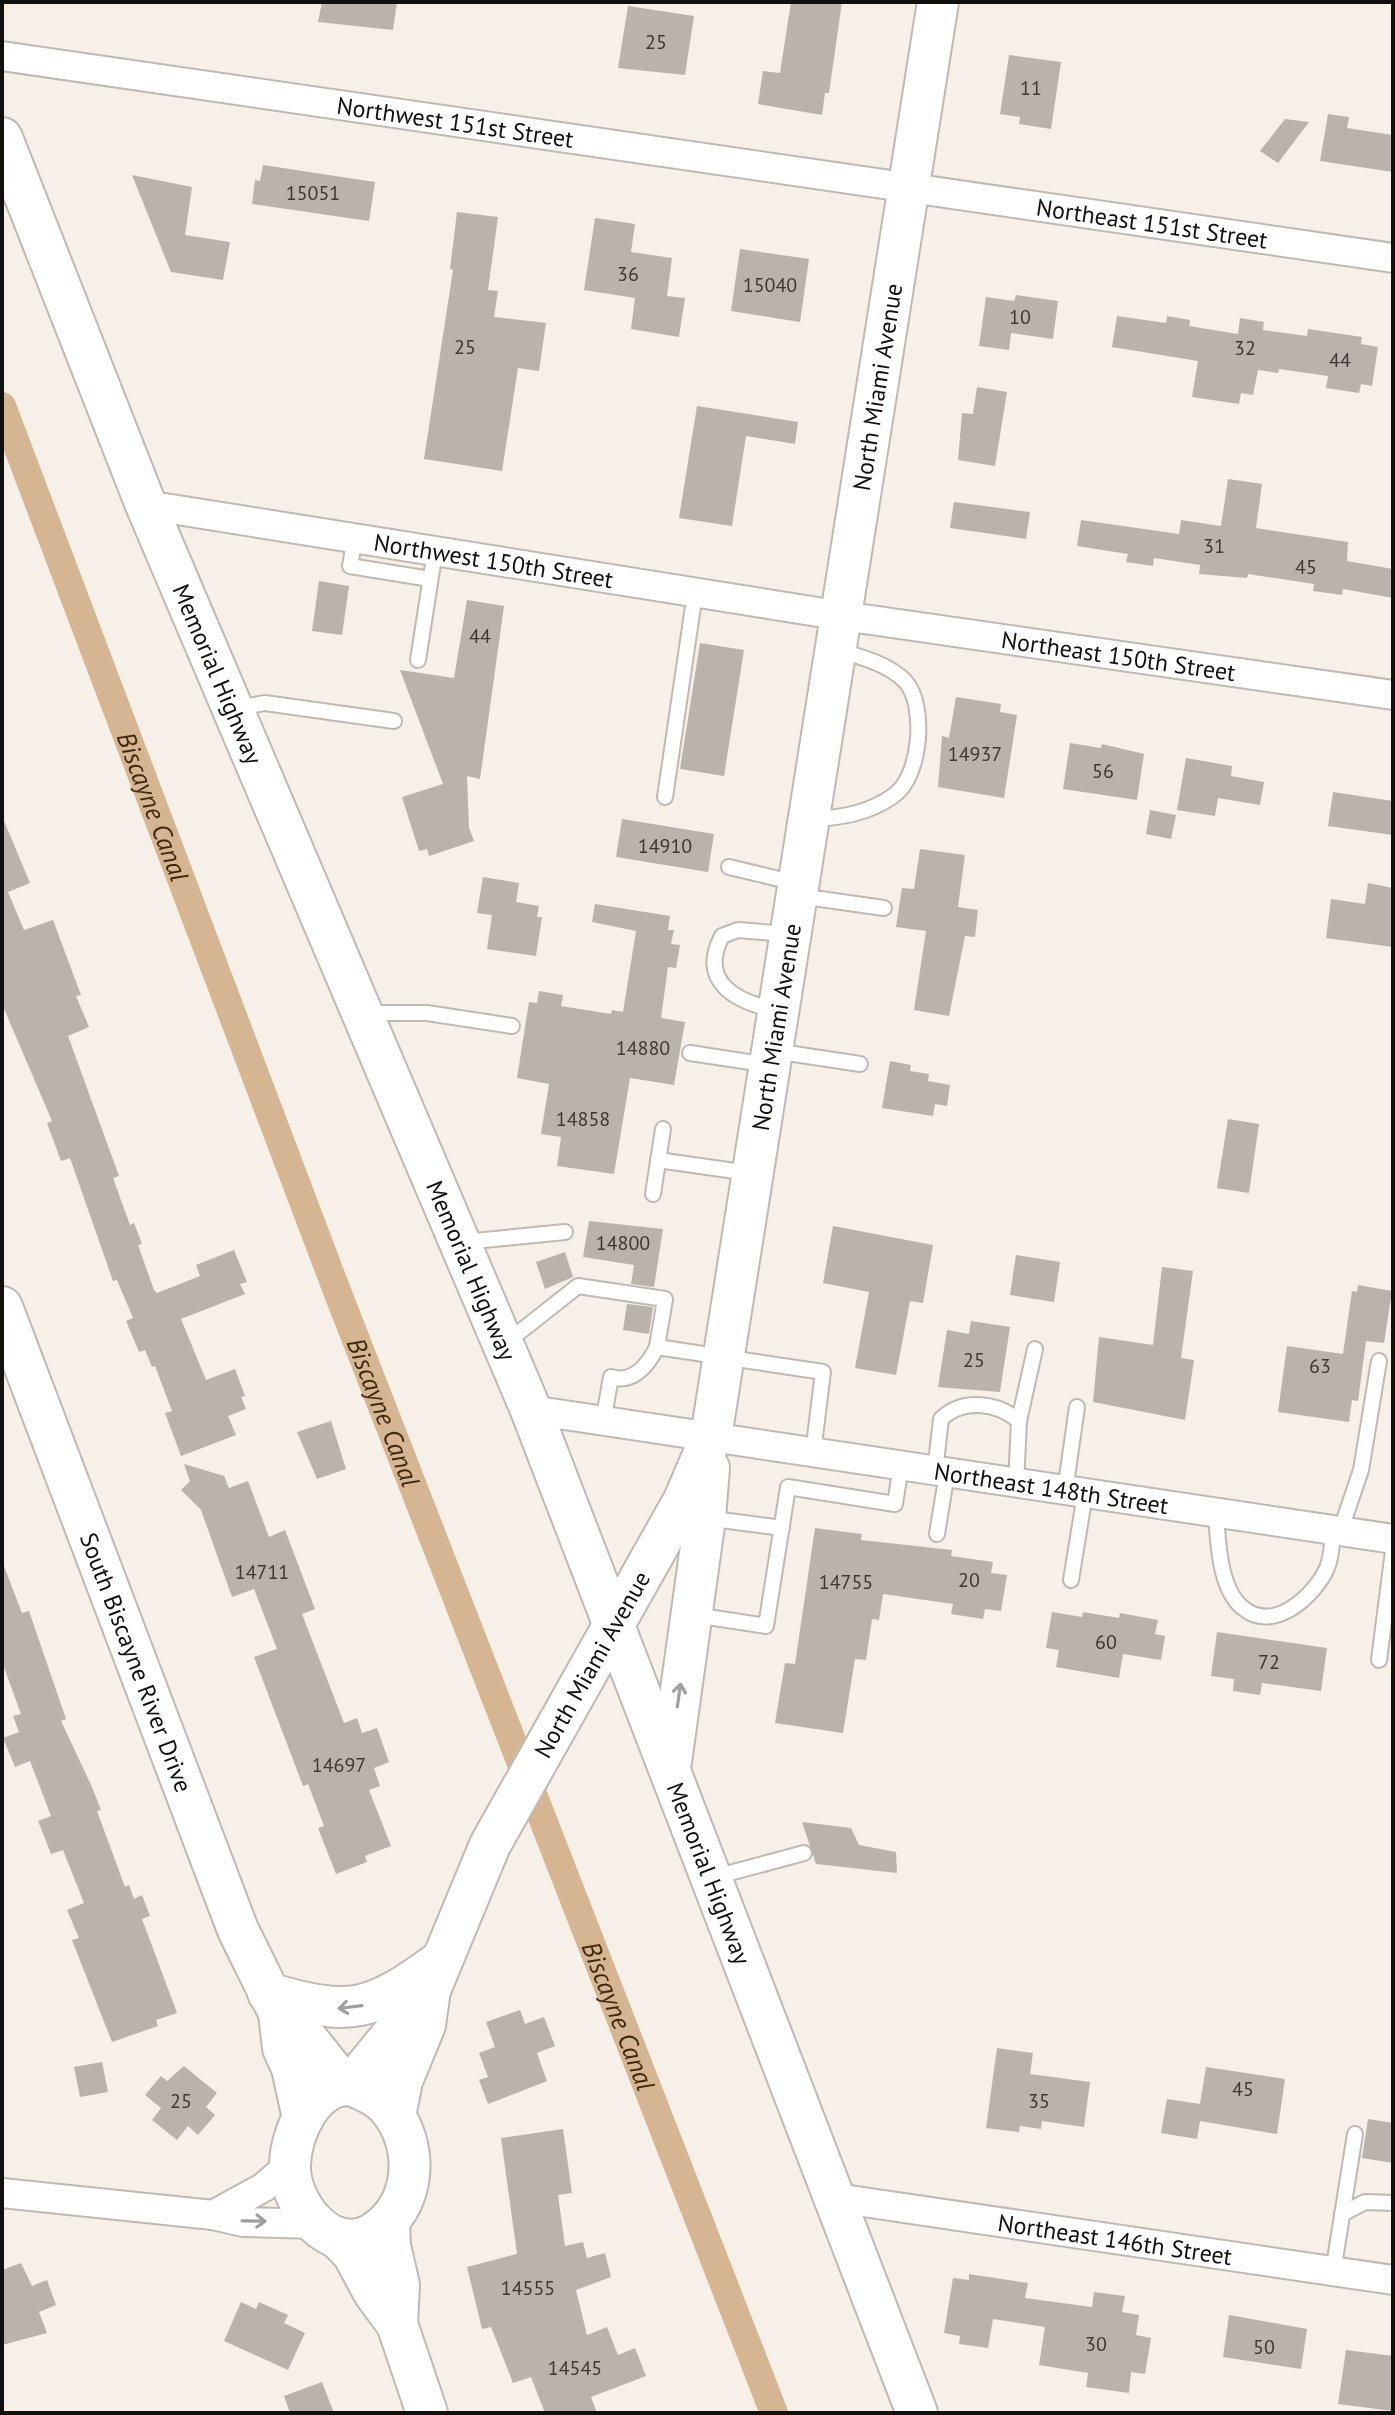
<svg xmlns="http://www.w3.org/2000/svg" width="1395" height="2415" viewBox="0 0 1395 2415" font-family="'PT Sans',sans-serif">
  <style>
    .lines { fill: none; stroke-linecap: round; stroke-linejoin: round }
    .canal { stroke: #d6b592; stroke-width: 28 }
    .building { fill: #b9b3ab }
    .lane-casing { stroke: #c0b9b2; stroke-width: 18 }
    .street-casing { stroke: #c0b9b2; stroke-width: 32 }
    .secondary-casing { stroke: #c0b9b2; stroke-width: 44 }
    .lane { stroke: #fff; stroke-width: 14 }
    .street { stroke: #fff; stroke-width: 28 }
    .secondary { stroke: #fff; stroke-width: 40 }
    .oneway { stroke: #a09f9e }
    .labels { text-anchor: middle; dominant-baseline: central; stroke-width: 6; stroke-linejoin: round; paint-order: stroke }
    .number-label { font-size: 20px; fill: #3c3934 }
    .street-label { font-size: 24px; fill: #12100d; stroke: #fefefe }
    .water-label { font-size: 26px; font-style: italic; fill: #3f280b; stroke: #fefefe }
  </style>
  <rect width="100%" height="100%" fill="#f7f0e8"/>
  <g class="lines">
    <path class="canal" id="s1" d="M2,406L337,1291L774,2413"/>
  </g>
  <g class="building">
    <path d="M322,2H397L393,30L318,22Z"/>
    <path d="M791,2H842L829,93H825L822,115L758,104L763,71L780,73Z"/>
    <path d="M628,6L694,16L685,75L618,68Z"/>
    <path d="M1009,55L1061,62L1051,129L1019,124L1020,117L1000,114Z"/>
    <path d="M1328,114L1349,117L1347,128L1393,135V172L1320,161Z"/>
    <path d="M1285,119L1309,122L1278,163L1260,151Z"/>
    <path d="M263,165L375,182L369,221L252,204L255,180L260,181Z"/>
    <path d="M132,175L192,187L185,235L230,242L223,280L171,272Z"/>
    <path d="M457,212L498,217L488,290L498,291L494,317L546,323L539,371L518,368L502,471L424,459L453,270L450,269Z"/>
    <path d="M595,218L635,224L631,252L672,258L667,296L685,298L679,337L631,329L635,298L584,290Z"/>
    <path d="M740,249L809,259L800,322L731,311Z"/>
    <path d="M1016,295L1058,301L1053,339L1011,333L1009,350L979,346L986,297L1014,301Z"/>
    <path d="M1117,316L1166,323L1167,316L1190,320L1189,326L1238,334L1240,318L1264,322L1263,330L1307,336L1308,329L1362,337L1361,344L1378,347L1372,386L1361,384L1359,393L1326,388L1328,376L1279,369L1278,373L1258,370L1253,395L1241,393L1239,404L1192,397L1198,361L1112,347Z"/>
    <path d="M977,387L1007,392L995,466L958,460L962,413L973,414Z"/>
    <path d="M697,406L798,422L795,444L746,436L732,526L679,518Z"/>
    <path d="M1228,479L1262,484L1256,528L1348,542L1347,561L1393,569V598L1343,589L1342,595L1313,591L1314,584L1248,574L1247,578L1199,574L1200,565L1154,558L1153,566L1126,562L1128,554L1077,546L1081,520L1179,534L1181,520L1221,526Z"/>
    <path d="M954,502L1030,512L1026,539L950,528Z"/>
    <path d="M319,581L349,586L342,635L312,631Z"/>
    <path d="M467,600L504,606L480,779L467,776L469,828L474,841L429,856L427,849L419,851L402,797L443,784L400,670L454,678Z"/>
    <path d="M700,643L744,650L724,776L680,769Z"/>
    <path d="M956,697L1001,704L1000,712L1017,715L1004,798L938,787L942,736L949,738Z"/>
    <path d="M1070,743L1101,748L1102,744L1144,754L1137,800L1063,789Z"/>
    <path d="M1186,758L1232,766L1231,776L1264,782L1260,805L1218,798L1215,816L1177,810Z"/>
    <path d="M1333,792L1393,801V835L1328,826Z"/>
    <path d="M1150,810L1176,815L1171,839L1146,834Z"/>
    <path d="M2,816L30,883L8,892L24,930L53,920L81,995L76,996L89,1027L68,1036L119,1176L113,1178L130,1225L134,1223L138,1233L142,1244L138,1245L154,1290L157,1293L200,1276L196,1265L234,1250L247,1282L240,1284L245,1294L181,1319L206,1380L235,1369L245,1396L241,1397L246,1409L228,1416L236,1435L181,1456L165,1413L172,1411L155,1366L152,1367L145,1350L139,1352L126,1321L133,1318L117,1280L113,1281L70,1158L61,1161L47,1123L52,1121L2,1004Z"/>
    <path d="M622,819L714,834L708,872L616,857Z"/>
    <path d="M920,849L965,855L958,907L978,910L975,937L965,936L949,1016L914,1010L926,931L896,927L902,888L914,889Z"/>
    <path d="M483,877L519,883L516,902L539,906L537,917H542L536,956L487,949L492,915L477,913Z"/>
    <path d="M1368,883L1393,888V947L1326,938L1331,899L1365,904Z"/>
    <path d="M595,904L670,916L668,930H674L671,944L680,945L676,968L668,967L661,1018L685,1022L674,1085L630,1078L614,1174L557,1166L561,1137L541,1134L549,1084L517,1078L529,1002L537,1003L539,991L563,995L561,1006L611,1014L612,1010L623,1012L636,931L592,922Z"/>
    <path d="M890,1061L911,1065L910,1071L929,1074L928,1081L950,1085L947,1106L935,1104L933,1116L882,1108Z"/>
    <path d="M1228,1119L1259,1124L1249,1193L1217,1188Z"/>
    <path d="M589,1221L663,1229L654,1287L631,1284L634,1265L583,1257Z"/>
    <path d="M833,1226L933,1245L923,1303L910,1301L896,1375L855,1368L869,1292L823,1283Z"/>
    <path d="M565,1252L573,1277L545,1289L536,1262Z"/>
    <path d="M1016,1255L1060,1262L1054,1302L1010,1295Z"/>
    <path d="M1162,1267L1193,1271L1181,1358L1194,1360L1185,1420L1093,1402L1099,1337L1153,1345Z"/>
    <path d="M1358,1285L1392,1291L1384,1343L1366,1341L1358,1401L1352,1400L1349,1422L1278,1412L1287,1346L1343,1354L1352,1291L1357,1292Z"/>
    <path d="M627,1304L653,1307L649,1334L623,1330Z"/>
    <path d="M971,1321L1010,1327L1000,1392L938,1387L947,1330L969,1334Z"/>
    <path d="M331,1421L346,1469L317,1479L297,1432Z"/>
    <path d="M184,1464L224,1476L229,1488L248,1481L269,1537L285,1530L315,1609L302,1614L344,1723L357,1718L362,1733L377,1728L389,1762L374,1768L380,1786L369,1790L391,1846L365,1856L367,1862L336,1874L318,1828L324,1826L308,1784L303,1786L254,1657L277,1649L254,1589L232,1597L201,1510L181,1490L190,1481Z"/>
    <path d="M815,1528L862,1534L861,1540L952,1550L951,1556L993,1562L991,1573L1007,1575L1001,1611L985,1609L983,1619L951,1614L953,1604L883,1594L879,1620L872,1619L866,1660L855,1659L843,1733L775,1723L785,1663L795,1664Z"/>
    <path d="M4,1566L22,1613L29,1611L66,1719L61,1721L92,1787L101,1810L97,1811L125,1887L129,1885L134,1899L142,1895L150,1916L142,1919L177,2013L156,2020L158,2026L112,2042L72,1940L79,1938L67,1910L84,1903L63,1850L51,1854L38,1821L51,1816L30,1761L15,1767L3,1738L19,1732L13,1716L21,1714L2,1662Z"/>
    <path d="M1052,1612L1082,1617L1083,1612L1119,1618L1120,1613L1158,1620L1155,1634L1165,1636L1161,1660L1123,1654L1119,1678L1056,1667L1059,1650L1046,1648Z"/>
    <path d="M1217,1632L1327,1648L1321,1691L1262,1683L1260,1695L1233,1691L1234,1679L1211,1676Z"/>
    <path d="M802,1822L851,1828L859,1845L896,1852L897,1873L816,1864Z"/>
    <path d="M520,2010L525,2024L544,2017L555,2046L537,2053L547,2081L488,2104L479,2080L488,2077L479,2053L495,2047L486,2022Z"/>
    <path d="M997,2048L1033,2053L1030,2074L1090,2082L1084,2127L1042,2121L1041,2129L1020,2126L1019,2132L986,2128Z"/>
    <path d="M102,2062L108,2092L80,2097L74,2067Z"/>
    <path d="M184,2066L217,2093L206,2107L215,2115L198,2135L188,2126L177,2140L152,2120L161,2108L145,2095L161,2076L167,2081Z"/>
    <path d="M1206,2067L1285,2079L1277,2134L1200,2121L1197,2139L1161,2133L1167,2099L1200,2104Z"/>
    <path d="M1368,2119L1393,2123V2163L1362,2158Z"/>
    <path d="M563,2129L572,2193L558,2195L565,2246L583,2242L587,2258L605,2253L611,2277L576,2290L587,2335L607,2327L618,2355L635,2348L646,2376L591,2397L597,2413H545L531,2377L513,2383L491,2327L482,2329L467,2267L517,2254L501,2138Z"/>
    <path d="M21,2263L32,2286L47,2280L56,2305L39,2312L47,2333L2,2345V2270Z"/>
    <path d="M969,2274L1028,2283L1025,2298L1092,2307L1094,2292L1125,2296L1122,2312L1139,2315L1136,2335L1151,2338L1145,2374L1131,2372L1129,2393L1086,2387L1088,2373L1039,2365L1045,2327L993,2319L988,2348L959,2344L960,2336L944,2333L953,2278L969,2280Z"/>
    <path d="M241,2302L256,2309L259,2302L288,2315L284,2323L305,2333L288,2370L224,2341Z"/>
    <path d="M1229,2315L1307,2329L1301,2369L1223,2357Z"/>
    <path d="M1346,2350L1393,2356V2411L1338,2404Z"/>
    <path d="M322,2382L334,2413H290L284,2396Z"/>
  </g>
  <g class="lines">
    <g class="lane-casing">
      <g id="lane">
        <path d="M355,538L350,566L430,579"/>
        <path d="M418,660L435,551"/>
        <path d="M237,708L265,703L394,721"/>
        <path d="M665,797L695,593"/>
        <path d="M811,820C841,817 868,814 893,796C921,778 927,705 905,681C887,663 860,657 838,650"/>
        <path d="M729,867L796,883"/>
        <path d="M799,896L884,908"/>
        <path d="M776,1010C736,1002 698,982 722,936L738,930L787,934"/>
        <path d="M366,1013H427L512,1026"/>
        <path d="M774,1051L860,1064"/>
        <path d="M690,1053L769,1065"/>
        <path d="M658,1160L749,1173"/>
        <path d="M653,1194L663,1129"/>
        <path d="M464,1242L565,1232"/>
        <path d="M507,1342L578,1286L665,1299L657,1347L823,1372L813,1453"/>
        <path d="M1019,1421L1035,1349"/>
        <path d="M603,1422L611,1377C633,1384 648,1365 657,1347"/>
        <path d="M935,1471L941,1419C962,1398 997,1402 1019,1421L1016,1484"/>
        <path d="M1065,1491L1077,1407"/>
        <path d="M1216,1514C1218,1541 1219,1589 1243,1608C1274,1634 1315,1595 1327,1568C1332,1556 1332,1543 1333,1531"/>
        <path d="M706,1518L782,1528"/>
        <path d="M1340,1532L1361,1470L1379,1361"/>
        <path d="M937,1534L947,1473"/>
        <path d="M1071,1580L1085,1494"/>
        <path d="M695,1615L766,1626L788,1487L895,1504L901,1466"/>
        <path d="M1379,1660L1393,1551"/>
        <path d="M715,1877L804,1853"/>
        <path d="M1342,2214L1365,2202L1393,2203"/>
        <path d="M1333,2272L1355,2134"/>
      </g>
    </g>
    <g class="street-casing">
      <g id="street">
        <path id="s2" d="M2,56L1393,258"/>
        <path id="s3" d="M146,505L843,616L1393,695"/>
        <path id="s4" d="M531,1410L1393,1539"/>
        <path d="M290,2164L264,2187L213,2215L243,2222L315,2224"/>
        <path d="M2,2193L213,2215"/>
        <path id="s5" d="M836,2198L1393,2280"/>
      </g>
    </g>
    <g class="secondary-casing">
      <g id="secondary">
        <path id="s6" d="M2,138L146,505L531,1410L917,2413"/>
        <path id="s7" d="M2,1307L238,1930L279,2013L283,2048L292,2068L303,2118"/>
        <path d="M670,1769L705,1518L709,1468"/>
        <path d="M268,1993C353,2018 372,2011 442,1960"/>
        <path d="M279,2013L304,2035L344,2085"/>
        <path d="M351,2085C364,2090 378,2096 387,2106C421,2144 417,2208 372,2234C330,2258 288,2203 290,2164C291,2132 313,2083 351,2085Z"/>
        <path d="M351,2085L419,2002"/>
        <path id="s8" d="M395,2116L402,2081L425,2025L430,1990L490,1845L684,1500L711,1437L938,2"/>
        <path d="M389,2221L390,2246L399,2285L397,2324"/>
        <path d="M338,2238L353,2254L374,2293L397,2324L427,2413"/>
      </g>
    </g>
    <use href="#lane" class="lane"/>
    <use href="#street" class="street"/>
    <use href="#secondary" class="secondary"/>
  </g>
  <defs><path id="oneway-shaft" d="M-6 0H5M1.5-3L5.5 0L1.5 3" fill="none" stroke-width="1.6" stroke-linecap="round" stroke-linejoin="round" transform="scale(2)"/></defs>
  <g class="oneway">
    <use href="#oneway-shaft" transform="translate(679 1695) rotate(-82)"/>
    <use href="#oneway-shaft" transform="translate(350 2007) rotate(173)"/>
    <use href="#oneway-shaft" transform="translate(254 2221) rotate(1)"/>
  </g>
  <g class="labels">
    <g class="number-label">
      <text x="656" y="42">25</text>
      <text x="1031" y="88">11</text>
      <text x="313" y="193">15051</text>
      <text x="628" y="274">36</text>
      <text x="770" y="285">15040</text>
      <text x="1020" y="317">10</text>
      <text x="465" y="347">25</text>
      <text x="1245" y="348">32</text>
      <text x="1340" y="360">44</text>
      <text x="1214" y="546">31</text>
      <text x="1306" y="567">45</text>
      <text x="480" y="636">44</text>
      <text x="975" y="754">14937</text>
      <text x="1103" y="771">56</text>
      <text x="665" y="846">14910</text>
      <text x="643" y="1048">14880</text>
      <text x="583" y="1119">14858</text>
      <text x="623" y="1243">14800</text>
      <text x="974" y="1360">25</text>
      <text x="1320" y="1366">63</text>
      <text x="262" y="1572">14711</text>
      <text x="969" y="1580">20</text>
      <text x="846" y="1582">14755</text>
      <text x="1106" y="1642">60</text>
      <text x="1269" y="1662">72</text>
      <text x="339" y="1765">14697</text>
      <text x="1243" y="2089">45</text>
      <text x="181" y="2101">25</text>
      <text x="1039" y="2101">35</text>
      <text x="528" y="2288">14555</text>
      <text x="1096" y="2344">30</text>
      <text x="1264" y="2347">50</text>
      <text x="575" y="2368">14545</text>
    </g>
    <g class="street-label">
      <text stroke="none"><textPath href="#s2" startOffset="458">Northwest 151st Street</textPath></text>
      <text stroke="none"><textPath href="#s2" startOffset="1162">Northeast 151st Street</textPath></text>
      <text stroke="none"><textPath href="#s8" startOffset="1816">North Miami Avenue</textPath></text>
      <text stroke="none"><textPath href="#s3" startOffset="352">Northwest 150th Street</textPath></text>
      <text stroke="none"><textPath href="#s3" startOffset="984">Northeast 150th Street</textPath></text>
      <text stroke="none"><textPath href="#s6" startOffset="578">Memorial Highway</textPath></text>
      <text stroke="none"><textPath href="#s8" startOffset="1168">North Miami Avenue</textPath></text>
      <text stroke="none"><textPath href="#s6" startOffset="1226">Memorial Highway</textPath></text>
      <text stroke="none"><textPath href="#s4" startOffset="526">Northeast 148th Street</textPath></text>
      <text stroke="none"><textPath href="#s7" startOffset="380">South Biscayne River Drive</textPath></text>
      <text stroke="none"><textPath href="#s8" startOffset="496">North Miami Avenue</textPath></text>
      <text stroke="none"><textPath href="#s6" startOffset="1874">Memorial Highway</textPath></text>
      <text stroke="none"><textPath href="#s5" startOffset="282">Northeast 146th Street</textPath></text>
    </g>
    <g class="water-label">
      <text stroke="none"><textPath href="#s1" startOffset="428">Biscayne Canal</textPath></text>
      <text stroke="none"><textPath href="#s1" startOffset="1076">Biscayne Canal</textPath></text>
      <text stroke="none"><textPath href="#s1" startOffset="1724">Biscayne Canal</textPath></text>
    </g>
  </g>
  <rect width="1395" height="2415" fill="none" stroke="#12100d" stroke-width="8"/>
</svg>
